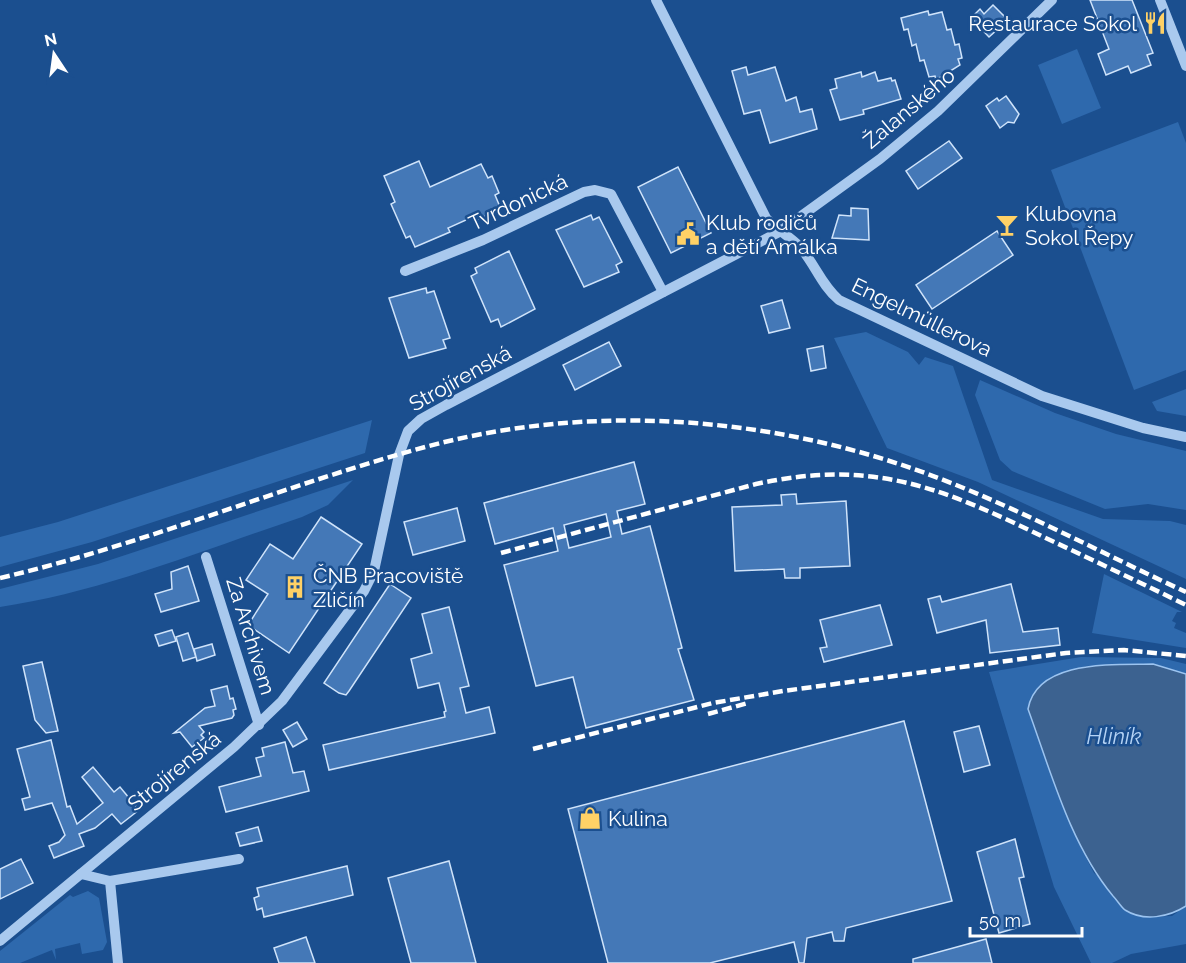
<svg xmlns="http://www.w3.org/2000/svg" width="1186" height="963" viewBox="0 0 1186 963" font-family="Raleway,sans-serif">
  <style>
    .green { fill: #2e69ad }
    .water { fill: #3c6290; stroke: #9cc4f0; stroke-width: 1.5 }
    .building { fill: #4478b7; stroke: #cfe3fa; stroke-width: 1.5; fill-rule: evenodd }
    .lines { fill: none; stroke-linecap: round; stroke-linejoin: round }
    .minor { stroke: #a9c9ee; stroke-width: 10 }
    .rail { stroke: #fff; stroke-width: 4.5; stroke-dasharray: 10 4.5; stroke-linecap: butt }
    .labels { text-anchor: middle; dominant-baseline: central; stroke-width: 5; stroke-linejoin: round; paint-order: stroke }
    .poi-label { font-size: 21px; fill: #fff; stroke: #1b4f8f; text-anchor: start }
    .street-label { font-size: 21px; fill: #fff; stroke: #1b4f8f }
    .water-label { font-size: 22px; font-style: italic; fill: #b5d3f5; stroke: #1b4f8f }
  </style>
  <rect width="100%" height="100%" fill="#1b4f8f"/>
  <g class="green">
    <path d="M1077,49L1101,108L1062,124L1038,65Z"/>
    <path d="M1178,122L1186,143V370L1134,390L1051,170Z"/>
    <path d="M866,332L908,352L919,365L925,357L953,366L992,480L1103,519L1170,521L1186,525V579L978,482L887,448L834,338Z"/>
    <path d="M980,380L1055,413L1116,434L1186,451V510L1148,504L1105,509L1012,471L1000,460L975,395Z"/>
    <path d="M1186,389V416L1157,411L1152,402Z"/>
    <path d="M372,420L365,453L92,542L0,567V537L58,522Z"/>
    <path d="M353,480L328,505L302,517C203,550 102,592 0,607V589L98,564Z"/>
    <path d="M1104,574L1182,612H1177L1172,621L1176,623L1174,628L1186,633V648L1092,633Z"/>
    <path d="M1081,657L1161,658L1186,664V674L1153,664L1086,666L1060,674L1028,709L1081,848L1094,873L1148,917L1172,916L1186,906V944L1131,954L1112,963H1091L1054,887L989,672Z"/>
    <path d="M88,891L99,898L107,942L103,950L82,954L80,943L55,949L56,960L52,950L20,963H0V951L70,895L73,897Z"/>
  </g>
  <path class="water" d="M1153,664L1186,674V906C1169,917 1144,922 1125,910C1121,907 1117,900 1113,896C1070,844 1051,772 1028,709C1037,659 1115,665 1153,664Z"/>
  <g class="building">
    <path d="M1090,0H1132L1153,53L1147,55L1151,65L1131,73L1128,66L1106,75L1098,54L1109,49Z"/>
    <path d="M993,5L1008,20L989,37L971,18L980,9L984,14Z"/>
    <path d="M928,11L929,15L942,12L947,30L951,29L955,45L959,44L962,58L958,59L960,65L936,80L935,76L929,77L924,60L920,61L916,44L912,46L908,29L904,30L901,18Z"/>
    <path d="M746,67L748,75L775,67L786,101L796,97L800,112L812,109L817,129L770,143L760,110L744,114L732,71Z"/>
    <path d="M861,72L862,77L875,72L878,81L891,78L892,81L895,80L901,99L863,110L864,114L840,120L830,90L837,88L835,79Z"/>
    <path d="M1006,96L1019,114L1014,123L1008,122L1000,128L986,106L997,98L999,101Z"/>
    <path d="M949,141L962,158L918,189L906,171Z"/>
    <path d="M419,161L430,187L481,164L488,178L492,176L499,193L495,195L501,209L479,219L477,215L448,228L450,232L415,247L410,236L406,238L391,204L395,202L384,176Z"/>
    <path d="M678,167L711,233L671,253L638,187Z"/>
    <path d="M851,208L868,209L869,240L832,238L839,215L851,216Z"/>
    <path d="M591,215L593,220L599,217L622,262L616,265L619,272L584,287L556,230Z"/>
    <path d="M997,231L1013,255L932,309L916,285Z"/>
    <path d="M509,251L535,309L501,327L498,319L491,322L471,276L477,273L475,268Z"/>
    <path d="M426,288L427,293L434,291L450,338L443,340L446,348L409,358L389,298Z"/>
    <path d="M782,300L790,328L769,333L761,306Z"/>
    <path d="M609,342L621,366L575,390L563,365Z"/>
    <path d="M823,346L826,368L811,371L807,349Z"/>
    <path d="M634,462L645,504L617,511L622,534L650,526L682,648L678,649L694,700L586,728L573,677L536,686L504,565L558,551L553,528L495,544L484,503ZM606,514L611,537L569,548L564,525Z"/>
    <path d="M796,494L797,504L846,501L850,566L800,568V578H785L784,569L735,571L732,507L782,505L781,495Z"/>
    <path d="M457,508L465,541L413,555L404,522Z"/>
    <path d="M321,517L362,544L289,653L248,625L268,594L246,580L270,544L293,559Z"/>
    <path d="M188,566L199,601L161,612L155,594L172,589L171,572Z"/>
    <path d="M390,584L411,598L349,691L346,695L339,693L324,683Z"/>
    <path d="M1011,584L1023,632L1058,628L1060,645L990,653L986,620L937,633L928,599L940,596L942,602Z"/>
    <path d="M880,605L892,645L824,662L820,648L827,647L820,620Z"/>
    <path d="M449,607L469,686L460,688L466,713L489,707L495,733L329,770L323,745L445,717L444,712L446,711L439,683L418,688L411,659L432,653L422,614Z"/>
    <path d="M172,630L176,641L159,646L155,635Z"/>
    <path d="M188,633L196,657L183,661L176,637Z"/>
    <path d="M212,644L215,655L197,661L194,649Z"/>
    <path d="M42,662L58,731L46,733L35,720L23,666Z"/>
    <path d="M227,686L230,699L233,698L236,709L233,710L234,715L232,718L199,726L204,732L201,735L204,738L192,747L180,732L174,733L205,708L215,706L211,690Z"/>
    <path d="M904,721L952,901L846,928L844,941H834L832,932L807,938L804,963H799L794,942L710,963H608L568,809Z"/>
    <path d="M297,722L307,739L293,747L283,730Z"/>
    <path d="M979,726L990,765L964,772L954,732Z"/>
    <path d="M51,740L67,807L70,806L77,824L103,803L82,777L93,767L114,792L120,787L139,810L121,824L112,814L95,828L79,834L84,846L54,858L49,846L59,842L65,835L52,803L25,810L22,799L30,797L17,749Z"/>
    <path d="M285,742L293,773L304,771L309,791L226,812L219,787L261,776L256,758L264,756L262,748Z"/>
    <path d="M258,827L262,841L240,846L236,833Z"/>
    <path d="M1015,839L1024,877L1019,878L1030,924L999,933L977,852Z"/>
    <path d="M21,859L33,883L0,899V869Z"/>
    <path d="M449,861L476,963H411L388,878Z"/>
    <path d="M347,866L353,895L264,917L262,908L257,910L254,898L259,896L257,888Z"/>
    <path d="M306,937L315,963H279L274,948Z"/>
    <path d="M986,939L992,963H913V959Z"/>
  </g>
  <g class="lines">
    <g class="minor">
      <path d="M656,0L766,218C776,229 789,236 799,246C814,262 821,285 839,300L1042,396L1143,428L1186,437"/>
      <path d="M1160,0L1186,66"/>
      <path d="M405,271L483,240L584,192L595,190L611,194L663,292"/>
      <path d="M206,557L259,725"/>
      <path d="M81,874L110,881L239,859"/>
      <path d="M110,881L118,963"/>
      <path d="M0,941L234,747L282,701L364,591L374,571L399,455L408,431L421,419L446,405L779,232L880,159L938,111L1052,0"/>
    </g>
    <g class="rail">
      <path d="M501,553L756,484C876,458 944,489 1050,540C1095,561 1141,583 1186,605"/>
      <path d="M0,578C146,544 284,485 429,446C590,403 769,416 925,473C1015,506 1099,552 1186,592"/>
      <path d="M708,714L748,703"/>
      <path d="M533,749L713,703L783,691L1066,653L1124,650L1186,656"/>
    </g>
  </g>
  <defs>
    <g id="restaurant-bare" transform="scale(1.8)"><path d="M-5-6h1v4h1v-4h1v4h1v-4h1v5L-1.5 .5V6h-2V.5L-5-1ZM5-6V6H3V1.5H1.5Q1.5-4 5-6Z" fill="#ffd166" stroke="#1b4f8f" stroke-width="2.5" paint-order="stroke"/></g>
    <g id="bar-bare" transform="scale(1.8)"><path d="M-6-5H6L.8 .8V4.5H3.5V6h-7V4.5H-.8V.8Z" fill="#ffd166" stroke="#1b4f8f" stroke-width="2.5" paint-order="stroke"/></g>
    <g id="civic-bare" transform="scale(1.8)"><path d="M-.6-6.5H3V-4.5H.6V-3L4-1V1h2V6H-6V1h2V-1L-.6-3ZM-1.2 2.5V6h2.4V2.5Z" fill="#ffd166" stroke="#1b4f8f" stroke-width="2.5" paint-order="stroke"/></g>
    <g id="building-bare" transform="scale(1.8)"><path d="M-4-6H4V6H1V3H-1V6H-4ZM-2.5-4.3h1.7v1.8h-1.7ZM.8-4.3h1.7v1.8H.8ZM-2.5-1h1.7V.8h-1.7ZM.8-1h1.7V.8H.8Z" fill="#ffd166" stroke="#1b4f8f" stroke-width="2.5" paint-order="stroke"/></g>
    <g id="shop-bare" transform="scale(1.8)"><path d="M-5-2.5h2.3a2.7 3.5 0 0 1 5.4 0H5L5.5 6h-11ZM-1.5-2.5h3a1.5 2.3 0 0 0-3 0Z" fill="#ffd166" stroke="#1b4f8f" stroke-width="2.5" paint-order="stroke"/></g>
  </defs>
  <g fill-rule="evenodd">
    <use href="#restaurant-bare" x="1155" y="23"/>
    <use href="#bar-bare" x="1007" y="225"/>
    <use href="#civic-bare" x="688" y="234"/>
    <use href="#building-bare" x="295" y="587"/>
    <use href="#shop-bare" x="590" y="818"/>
  </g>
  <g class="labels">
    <g class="poi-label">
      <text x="1137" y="23" text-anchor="end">Restaurace Sokol</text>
      <text x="1025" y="213">Klubovna<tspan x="1025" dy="24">Sokol Řepy</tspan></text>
      <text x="706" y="222">Klub rodičů<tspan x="706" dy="24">a dětí Amálka</tspan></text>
      <text x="313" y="575">ČNB Pracoviště<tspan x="313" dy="24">Zličín</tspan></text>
      <text x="608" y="818">Kulina</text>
    </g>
    <g class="street-label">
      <text transform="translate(909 108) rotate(-40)">Žalanského</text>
      <text transform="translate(518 202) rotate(-25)">Tvrdonická</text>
      <text transform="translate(922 317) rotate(26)">Engelmüllerova</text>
      <text transform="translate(460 378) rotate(-29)">Strojírenská</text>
      <text transform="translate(251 636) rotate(73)">Za Archivem</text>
      <text transform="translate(174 771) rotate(-39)">Strojírenská</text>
    </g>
    <g class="water-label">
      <text x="1114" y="736">Hliník</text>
    </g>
  </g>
  <g transform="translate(54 54) rotate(347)" stroke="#1b4f8f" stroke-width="4.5" paint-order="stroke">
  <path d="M0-4.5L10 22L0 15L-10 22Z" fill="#ffffff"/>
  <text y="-9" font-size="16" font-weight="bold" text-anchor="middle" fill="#ffffff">N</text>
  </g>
  <path d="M970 927v9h112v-9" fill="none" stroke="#ffffff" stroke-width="3"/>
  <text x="979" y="927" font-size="18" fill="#ffffff" stroke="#1b4f8f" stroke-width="4.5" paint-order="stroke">50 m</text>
</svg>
